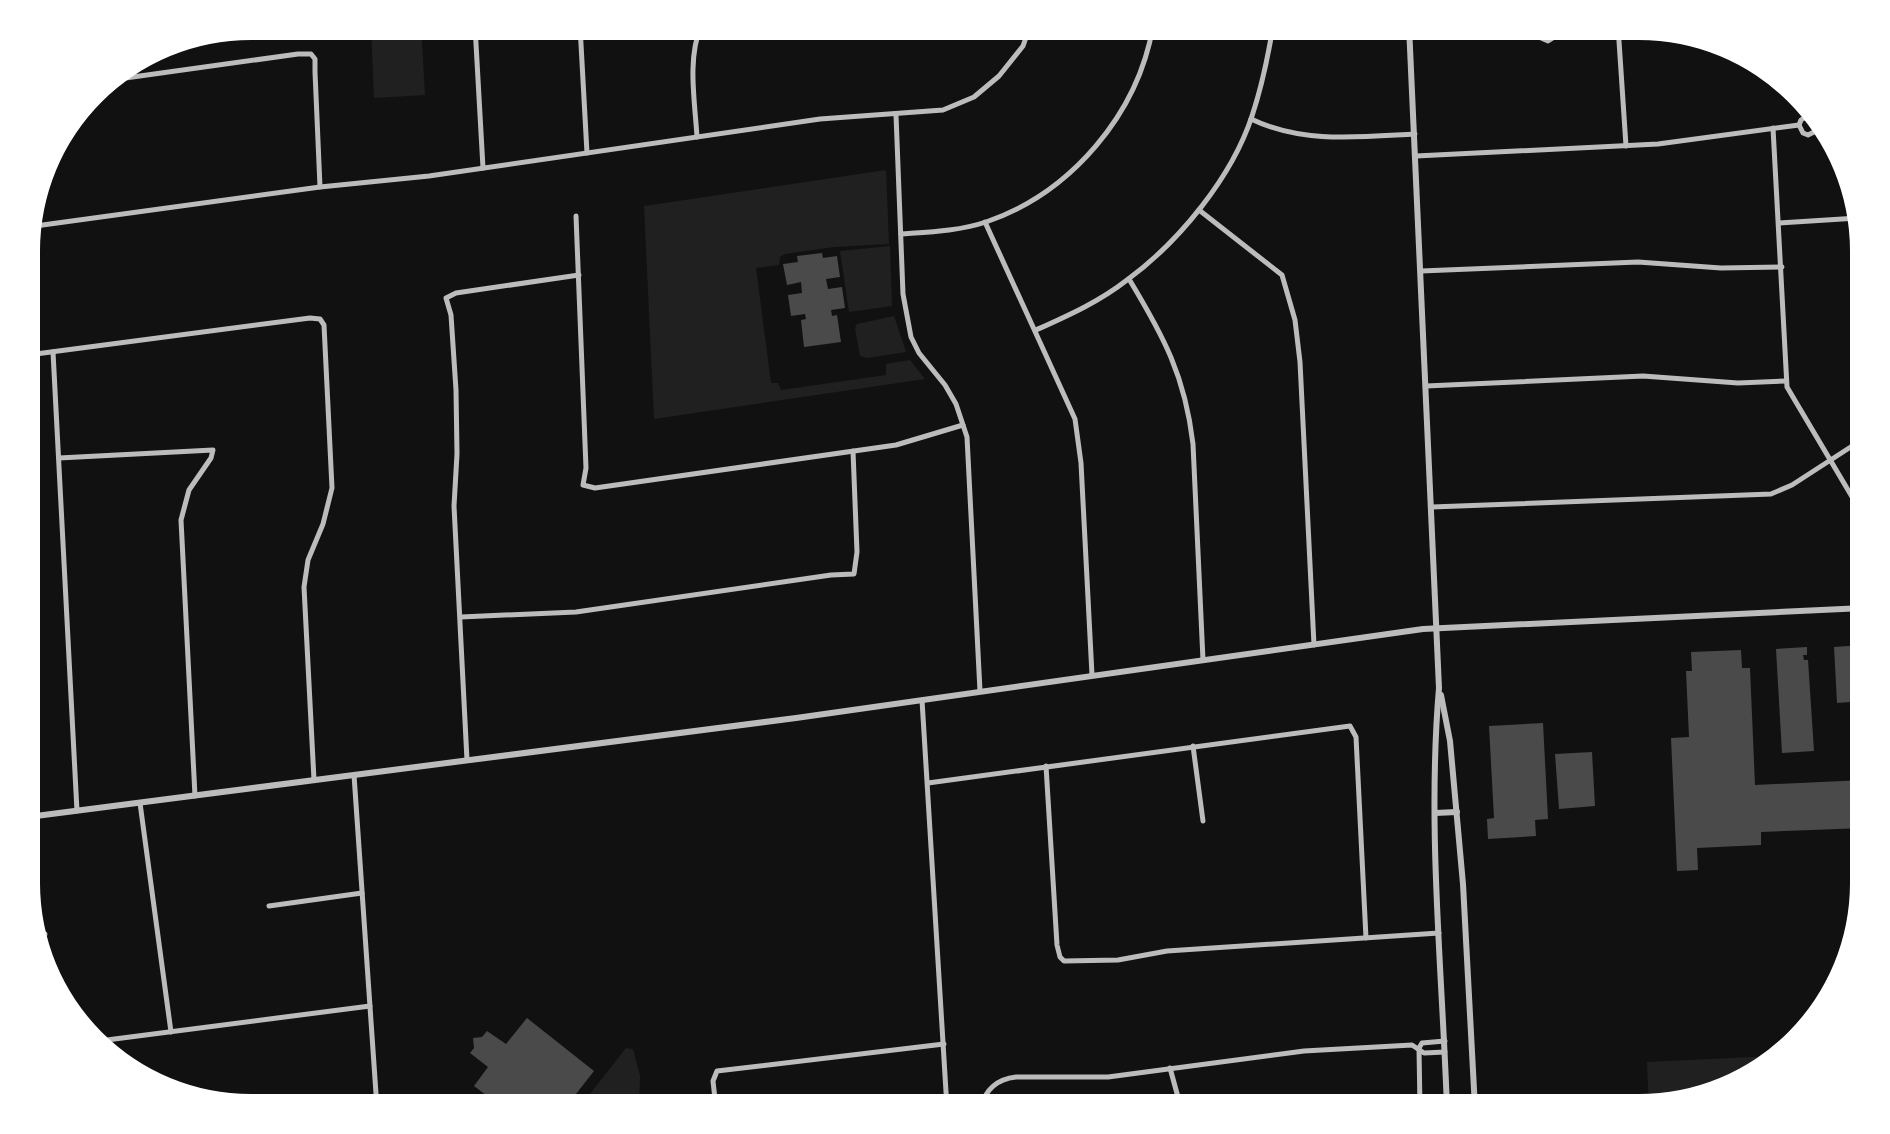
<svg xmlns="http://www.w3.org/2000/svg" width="1890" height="1134" viewBox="0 0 1890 1134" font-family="Raleway,sans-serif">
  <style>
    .green { fill: #202020 }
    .building { fill: #4a4a4a }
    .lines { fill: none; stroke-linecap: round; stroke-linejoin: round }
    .minor { stroke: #bcbcbc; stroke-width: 5 }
    .tertiary { stroke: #bcbcbc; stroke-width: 6 }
  </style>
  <rect width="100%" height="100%" fill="#111"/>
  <g class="green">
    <path d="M371,26H421L425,95L374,98Z"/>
    <path d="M886,170L889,244L834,247L785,254L780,257L779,265L756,268L771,383H778L781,390L886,375V364L910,360L925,379L654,419L644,206Z"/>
    <path d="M890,246L892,306L849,312L840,251Z"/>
    <path d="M894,316L906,352L867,358L860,356L855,328L857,324Z"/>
    <path d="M626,1048L633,1049L640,1076L639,1108H579Z"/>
    <path d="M1774,1056L1752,1078L1649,1108L1647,1062Z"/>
  </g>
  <g class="building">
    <path d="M822,253L823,258L837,256L840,277L826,279L828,289L842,287L845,308L831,310L832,316L837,315L841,342L804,347L801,320L806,319L805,314L791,316L788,295L802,293L801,282L787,285L783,264L798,262L797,256Z"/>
    <path d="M1864,645V701L1837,703L1834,647Z"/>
    <path d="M1807,647V655H1803L1804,660H1808L1814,751L1782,753L1776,649Z"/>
    <path d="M1741,650L1742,668H1750L1755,785L1864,780V828L1761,832V845L1697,848L1698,870L1677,871L1671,738L1689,737L1686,671H1692L1691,652Z"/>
    <path d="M1543,723L1548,819L1535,820L1536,836L1488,839L1487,819L1494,818L1489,726Z"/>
    <path d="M1592,752L1595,806L1559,809L1555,754Z"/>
    <path d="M527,1018L594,1071L565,1108H503L474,1086L488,1067L470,1053L474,1048L473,1038L482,1037L487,1031L506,1044Z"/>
  </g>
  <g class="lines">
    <g class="minor">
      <path d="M475,26L483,168"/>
      <path d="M580,26L587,153"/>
      <path d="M1539,26V37L1548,41L1556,36V26"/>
      <path d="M1618,26L1626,146"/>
      <path d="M1558,30L1612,26"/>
      <path d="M104,81L298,54H311L315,59V72L320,187"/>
      <path d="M896,115L903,294L911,337L919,353L945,385L956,404L967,437L980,691"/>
      <path d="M1251,119C1303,144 1359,137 1415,134"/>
      <path d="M1814,119L1807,116L1801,120L1799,125L1803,133L1808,135L1816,131L1815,120"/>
      <path d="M1773,128L1787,387L1864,517"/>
      <path d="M697,137C695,102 687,59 701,26"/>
      <path d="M1416,156L1658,144L1799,125"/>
      <path d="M1199,210L1282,275L1295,320L1300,362L1314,645"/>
      <path d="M576,216L586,468L583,485L595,488L896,445L963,425"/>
      <path d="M985,222L1075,419L1081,463L1092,675"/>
      <path d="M1779,223L1858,218"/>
      <path d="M28,227L320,187L429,176L820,119L943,110L974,97L999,76L1023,46L1030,26"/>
      <path d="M901,234C929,232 959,231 986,222C1071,193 1138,114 1153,26"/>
      <path d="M1421,271L1638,262L1721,268L1782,267"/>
      <path d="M1129,279C1164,337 1185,376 1193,444L1203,660"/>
      <path d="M1036,330C1067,316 1099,302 1127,280C1179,242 1232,177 1252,116C1262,86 1268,57 1273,26"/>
      <path d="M53,352L77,811"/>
      <path d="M28,355L310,318L320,319L324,325L332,488L323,524L308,560L304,587L314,780"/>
      <path d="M1426,386L1643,376L1738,383L1786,381"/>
      <path d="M59,458L213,450L211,458L189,490L181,520L195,796"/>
      <path d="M1432,507L1771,494L1792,485L1863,439"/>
      <path d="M461,617L576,612L831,575L854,574L857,552L853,451"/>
      <path d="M922,700L947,1108"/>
      <path d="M1193,746L1203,821"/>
      <path d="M467,760L454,506L457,454L456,390L451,315L446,298L456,293L579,275"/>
      <path d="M1046,766L1057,945L1060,957L1064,961L1118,960L1167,951L1439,933"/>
      <path d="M354,775L377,1108"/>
      <path d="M928,783L1350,726L1356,737L1366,938"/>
      <path d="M140,803L171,1032"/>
      <path d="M269,906L362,893"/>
      <path d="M36,935L45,934"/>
      <path d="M99,1041L370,1006"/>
      <path d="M1419,1048L1422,1043L1445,1041"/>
      <path d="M1419,1049L1420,1108"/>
      <path d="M1170,1068L1181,1108"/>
      <path d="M716,1108L713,1081L717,1071L944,1044"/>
      <path d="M981,1108C985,1089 998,1079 1016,1077H1108L1304,1051L1412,1045L1424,1053L1445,1052"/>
    </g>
    <g class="tertiary">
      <path d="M1409,26L1439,688C1427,827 1442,968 1447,1108"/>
      <path d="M1441,695L1450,741L1463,884L1475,1108"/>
      <path d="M1435,813L1457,812"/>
      <path d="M28,817L796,718L1423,629L1864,608"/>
    </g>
  </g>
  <path d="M0 0H1890V1134H0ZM251 40H1639A211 211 0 0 1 1850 251V883A211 211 0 0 1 1639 1094H251A211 211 0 0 1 40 883V251A211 211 0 0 1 251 40Z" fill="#fff" fill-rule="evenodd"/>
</svg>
